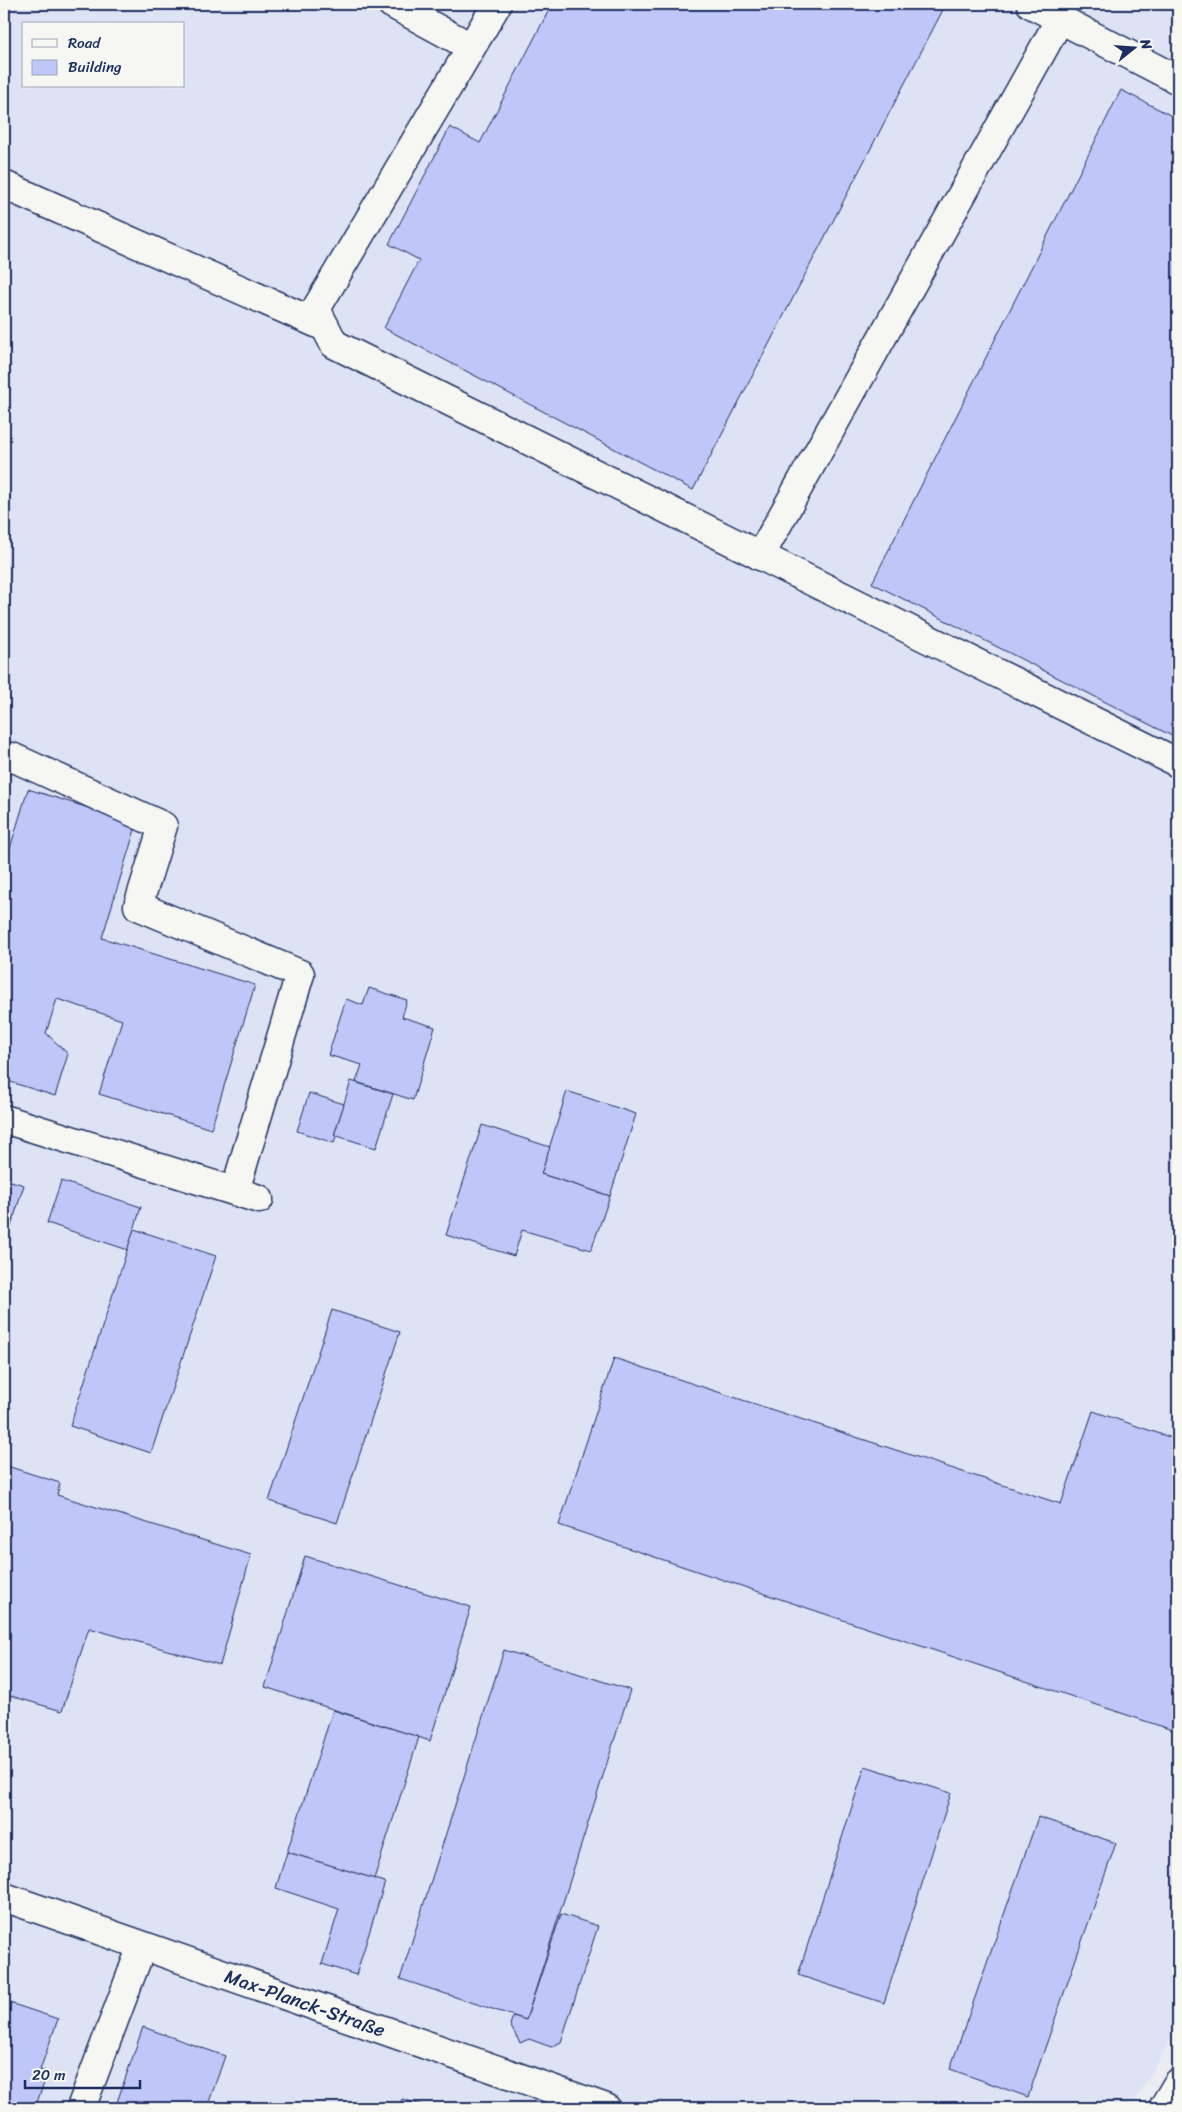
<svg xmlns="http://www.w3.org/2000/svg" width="1182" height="2112" viewBox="0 0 1182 2112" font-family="Sriracha,sans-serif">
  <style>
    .built { fill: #dee2f5; fill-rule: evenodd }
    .building { fill: #bfc7f9; stroke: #1b2f5e }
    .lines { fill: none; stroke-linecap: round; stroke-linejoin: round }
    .minor-casing { stroke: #1b2f5e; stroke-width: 31 }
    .minor { stroke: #f6f6f2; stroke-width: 28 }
    .labels { text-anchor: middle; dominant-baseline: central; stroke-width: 4; stroke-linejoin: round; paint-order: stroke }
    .street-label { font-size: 19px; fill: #1b2f5e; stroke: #f6f6f2 }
  </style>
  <rect width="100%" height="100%" fill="#ebedf3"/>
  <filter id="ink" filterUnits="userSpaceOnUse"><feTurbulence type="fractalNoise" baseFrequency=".02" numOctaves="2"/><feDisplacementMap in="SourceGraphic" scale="10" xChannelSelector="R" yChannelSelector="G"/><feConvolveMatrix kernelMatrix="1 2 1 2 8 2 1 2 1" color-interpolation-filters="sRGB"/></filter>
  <g filter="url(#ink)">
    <path class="built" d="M4,4H1178V2027L1131,2108H4ZM24,24H184V86H24Z"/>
    <g class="building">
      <path d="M552,4H946L693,490L384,328L419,260L389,244L450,127L480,143Z"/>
      <path d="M1121,90L1178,119V739L872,583Z"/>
      <path d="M28,789L137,823L102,938L255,985L211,1129L99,1094L122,1020L57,999L46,1033L68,1054L55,1096L4,1080V868Z"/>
      <path d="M369,988L407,1000L402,1017L435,1027L413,1100L356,1082L362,1065L328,1055L346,999L363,1005Z"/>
      <path d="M351,1081L393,1094L376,1148L334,1135Z"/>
      <path d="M567,1091L636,1114L610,1196L541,1174Z"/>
      <path d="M309,1093L344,1104L334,1135L336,1136L334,1143L297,1131Z"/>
      <path d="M482,1125L550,1147L541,1174L610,1196L591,1250L522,1230L514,1256L446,1235Z"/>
      <path d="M4,1179L24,1185L4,1249Z"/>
      <path d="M61,1181L141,1207L128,1250L47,1223Z"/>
      <path d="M134,1229L216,1256L151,1453L70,1426Z"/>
      <path d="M332,1310L400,1332L337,1523L269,1501Z"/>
      <path d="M614,1358L1061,1504L1093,1411L1178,1440V1732L559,1525Z"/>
      <path d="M4,1465L60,1483L57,1495L251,1555L220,1665L89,1628L62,1711L4,1694Z"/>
      <path d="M305,1556L471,1607L430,1741L265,1687Z"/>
      <path d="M504,1650L630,1690L526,2020L400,1979Z"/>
      <path d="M333,1710L419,1737L374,1879L287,1852Z"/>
      <path d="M865,1766L951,1793L884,2003L798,1975Z"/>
      <path d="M1038,1817L1116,1843L1028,2097L950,2069Z"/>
      <path d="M287,1852L385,1882L356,1975L322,1964L339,1909L276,1888Z"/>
      <path d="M561,1914L598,1926L561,2042L551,2047L529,2039L520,2043L510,2025L513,2016L526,2020Z"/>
      <path d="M4,2001L58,2019L40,2070L48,2072L35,2108H4Z"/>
      <path d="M143,2027L225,2056L207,2108H115Z"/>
      <path d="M402,2099L432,2108H399Z"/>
    </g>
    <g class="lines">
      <g class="minor-casing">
        <g id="minor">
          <path d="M392,4L471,47"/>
          <path d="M497,4L316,309L334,344L1178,763"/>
          <path d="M1031,4L1178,80"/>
          <path d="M4,185L325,327"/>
          <path d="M760,556L1060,19"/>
          <path d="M4,760L12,757L163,826L138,906L300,974L235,1191"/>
          <path d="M4,1119L259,1199"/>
          <path id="s1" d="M4,1897L606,2108"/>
          <path d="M81,2108L142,1946"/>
          <path d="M1163,2108L1178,2083"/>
        </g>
      </g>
      <use href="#minor" class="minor"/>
    </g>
  </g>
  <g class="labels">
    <g class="street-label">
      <text stroke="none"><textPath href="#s1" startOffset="319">Max-Planck-Straße</textPath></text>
    </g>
  </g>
  <rect width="1182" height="2112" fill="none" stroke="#f6f6f2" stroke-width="20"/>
  <rect x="10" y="10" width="1162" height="2092" fill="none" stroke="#1b2f5e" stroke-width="2" filter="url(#ink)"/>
  <rect x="22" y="22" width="162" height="65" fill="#f6f6f2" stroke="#9ea6b7"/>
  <rect x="32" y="39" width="25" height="8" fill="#f6f6f2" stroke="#9ea6b7"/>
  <text x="68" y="48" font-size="15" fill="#1b2f5e">Road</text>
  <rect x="32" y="60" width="25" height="15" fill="#bfc7f9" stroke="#9ea6b7"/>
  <text x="68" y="72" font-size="15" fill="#1b2f5e">Building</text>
  <g transform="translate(1134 48) rotate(73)" stroke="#f6f6f2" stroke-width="4" paint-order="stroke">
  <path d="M0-4L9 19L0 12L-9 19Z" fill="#1b2f5e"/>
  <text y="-8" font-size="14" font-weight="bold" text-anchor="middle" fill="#1b2f5e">N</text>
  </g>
  <path d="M25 2080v8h115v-8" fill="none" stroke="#1b2f5e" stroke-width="2.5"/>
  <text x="32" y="2080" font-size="15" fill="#1b2f5e" stroke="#f6f6f2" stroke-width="4" paint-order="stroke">20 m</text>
</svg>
